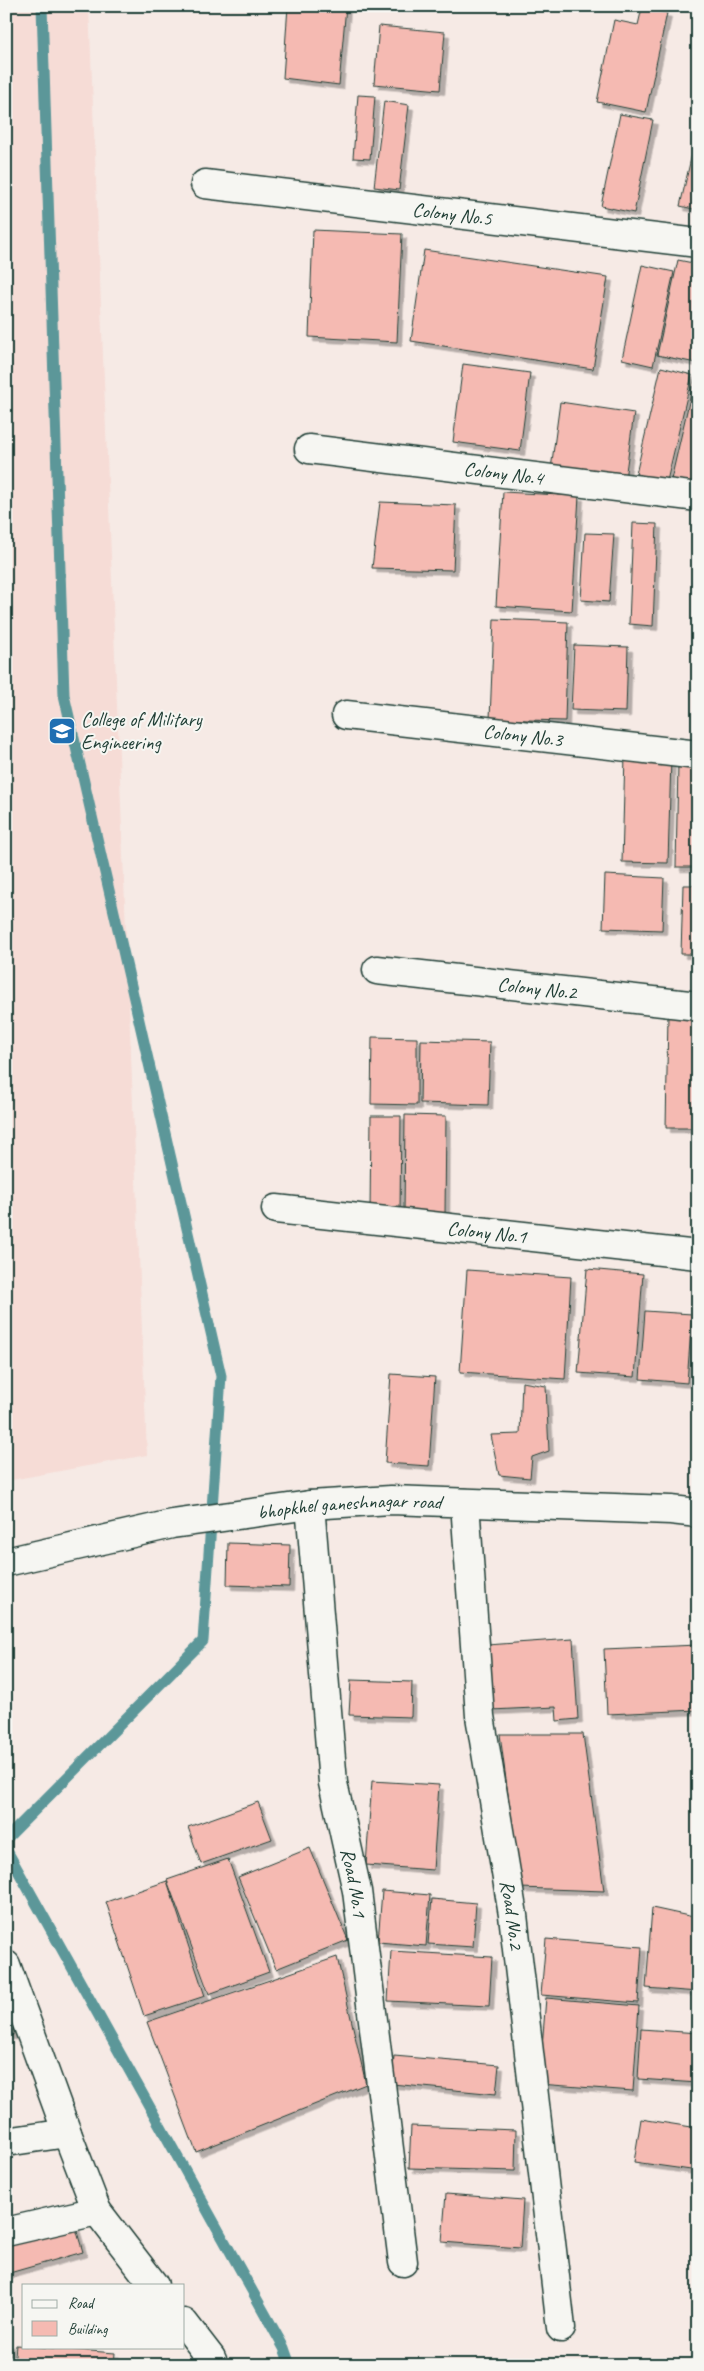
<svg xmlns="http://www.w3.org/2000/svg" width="704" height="2371" viewBox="0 0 704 2371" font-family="Caveat,sans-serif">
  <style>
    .built { fill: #f6dcd6 }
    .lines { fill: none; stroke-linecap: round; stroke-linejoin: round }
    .stream { stroke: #5b9799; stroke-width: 11 }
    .building { fill: #f5bab2; stroke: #1f3d34; filter: url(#shadow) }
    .minor-casing { stroke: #1f3d34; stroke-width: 31 }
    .minor { stroke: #f6f6f2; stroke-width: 28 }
    .labels { text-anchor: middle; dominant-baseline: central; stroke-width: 4; stroke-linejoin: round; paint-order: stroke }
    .street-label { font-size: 20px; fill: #1f3d34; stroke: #f6f6f2 }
    .poi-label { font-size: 20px; fill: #1f3d34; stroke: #f6f6f2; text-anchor: start }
  </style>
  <defs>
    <filter id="shadow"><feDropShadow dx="4.5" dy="4.5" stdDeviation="0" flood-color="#0004"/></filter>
  </defs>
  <rect width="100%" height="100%" fill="#f6eae5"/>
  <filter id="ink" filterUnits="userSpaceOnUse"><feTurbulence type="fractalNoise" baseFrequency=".02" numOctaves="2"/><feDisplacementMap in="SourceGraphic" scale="10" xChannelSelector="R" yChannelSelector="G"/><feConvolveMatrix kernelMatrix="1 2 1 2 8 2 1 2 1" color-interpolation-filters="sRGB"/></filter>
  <g filter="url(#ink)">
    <path class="built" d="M6,6H89L147,1455L6,1481Z"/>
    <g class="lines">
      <g class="stream">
        <path d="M6,1839L203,1641L221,1376L64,695L42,6"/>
        <path d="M6,1849L284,2348L290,2365"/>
      </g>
    </g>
    <g class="building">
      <path d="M288,6H346L339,85L283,78Z"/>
      <path d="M642,8L667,13L646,112L597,102L614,20L638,25Z"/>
      <path d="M379,26L445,32L440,90L374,84Z"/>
      <path d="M358,95L375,96L370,159L353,158Z"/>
      <path d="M384,101L409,105L399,190L374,187Z"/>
      <path d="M620,114L653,120L634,213L601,206Z"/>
      <path d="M698,128V210L680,206Z"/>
      <path d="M313,230L402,234L397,342L309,337Z"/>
      <path d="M424,250L608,277L593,369L411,341Z"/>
      <path d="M678,260L698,264V354L696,363L657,355Z"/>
      <path d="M642,265L674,272L653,366L622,359Z"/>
      <path d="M463,364L530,373L520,451L453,442Z"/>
      <path d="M661,367L692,375L667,481L636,474Z"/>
      <path d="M696,372H698V490L670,484Z"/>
      <path d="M560,402L634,413L625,479L551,469Z"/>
      <path d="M503,492L579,496L572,611L496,606Z"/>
      <path d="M380,502L456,505L453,570L372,568Z"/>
      <path d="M633,523L657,524L653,626L629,624Z"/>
      <path d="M585,533L614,534L609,602L581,600Z"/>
      <path d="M494,619L568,622L565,721L490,719Z"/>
      <path d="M574,645L628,647L626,712L571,710Z"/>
      <path d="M625,756L671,758L668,863L622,862Z"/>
      <path d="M678,763L698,764V867H676Z"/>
      <path d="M605,875L664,878L662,930L603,928Z"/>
      <path d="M683,885H698V954H681Z"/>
      <path d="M668,1015H698V1128H666Z"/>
      <path d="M372,1037L417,1038V1105L371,1104Z"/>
      <path d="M421,1040L490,1042L488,1105L420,1103Z"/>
      <path d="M405,1115L446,1116L445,1215L404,1214Z"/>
      <path d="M371,1116H401L400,1213H370Z"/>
      <path d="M587,1269L643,1274L635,1377L578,1373Z"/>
      <path d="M467,1270L571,1277L565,1379L460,1372Z"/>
      <path d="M645,1311L692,1314L687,1383L640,1379Z"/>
      <path d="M391,1374L435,1377L429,1466L385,1463Z"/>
      <path d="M522,1382L546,1386L549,1451L532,1457L530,1478L499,1475L491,1435L520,1434Z"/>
      <path d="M228,1543L290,1545L289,1587L227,1585Z"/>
      <path d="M573,1639L578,1719L557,1721L556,1707L491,1710L487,1645Z"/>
      <path d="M698,1645V1710L607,1714L604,1649Z"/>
      <path d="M351,1680L412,1682L411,1717L349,1715Z"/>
      <path d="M500,1734H583L604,1891L520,1888Z"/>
      <path d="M372,1781L439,1785L433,1870L366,1865Z"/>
      <path d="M258,1802L272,1839L201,1864L188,1827Z"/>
      <path d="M310,1848L348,1940L276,1969L238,1877Z"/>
      <path d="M228,1859L269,1972L209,1994L167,1880Z"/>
      <path d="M167,1881L205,1996L144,2016L106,1902Z"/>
      <path d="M382,1891L430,1895L426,1946L378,1942Z"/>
      <path d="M432,1899L476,1903L473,1947L428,1944Z"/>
      <path d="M652,1908L698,1918V1992L646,1988Z"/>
      <path d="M546,1939L642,1947L638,2003L541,1995Z"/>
      <path d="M391,1951L492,1957L489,2006L388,2001Z"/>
      <path d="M337,1957L366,2084L196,2152L147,2022Z"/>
      <path d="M6,1975H9L13,2035H6Z"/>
      <path d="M546,1998L639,2006L633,2091L539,2084Z"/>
      <path d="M641,2029L698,2033V2083L638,2079Z"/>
      <path d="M394,2056L499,2065L496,2094L392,2084Z"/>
      <path d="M641,2119L698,2128V2171L634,2162Z"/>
      <path d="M411,2126L516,2130L515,2171L409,2168Z"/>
      <path d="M446,2194L523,2200L520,2248L442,2242Z"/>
      <path d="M74,2222L83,2252L6,2274V2241Z"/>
      <path d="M6,2343H10L9,2365H6Z"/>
      <path d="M16,2345L115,2353L114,2365H14Z"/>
    </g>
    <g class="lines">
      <g class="minor-casing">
        <g id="minor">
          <path id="s1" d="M205,184L698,243"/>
          <path id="s2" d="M309,449L698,497"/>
          <path id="s3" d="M346,715L698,755"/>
          <path id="s4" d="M377,970L698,1006"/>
          <path id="s5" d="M276,1209L698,1255"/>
          <path id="s6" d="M465,1503L480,1716L513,1915L561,2328"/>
          <path id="s7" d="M310,1505L333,1783L357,1891L403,2262"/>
          <path id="s8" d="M6,1562L172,1524L310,1505L391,1500L671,1510L698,1513"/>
          <path d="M6,1965L67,2133L97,2211L154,2285"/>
          <path d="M6,2142L67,2133"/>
          <path d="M6,2232L97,2211"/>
          <path d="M184,2323L211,2358L214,2365"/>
        </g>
      </g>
      <use href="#minor" class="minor"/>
    </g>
  </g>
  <defs>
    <g id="university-square" transform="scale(1.4375)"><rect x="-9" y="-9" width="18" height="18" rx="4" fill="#1f6fb2" stroke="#f6f6f2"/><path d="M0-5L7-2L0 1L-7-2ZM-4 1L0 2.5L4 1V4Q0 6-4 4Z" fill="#fff"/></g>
  </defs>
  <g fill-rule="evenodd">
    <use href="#university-square" x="62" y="731"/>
  </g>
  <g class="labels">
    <g class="street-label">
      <text stroke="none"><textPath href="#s1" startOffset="249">Colony No.5</textPath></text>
      <text stroke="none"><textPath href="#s2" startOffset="196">Colony No.4</textPath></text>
      <text stroke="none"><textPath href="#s3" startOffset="178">Colony No.3</textPath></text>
      <text stroke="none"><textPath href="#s4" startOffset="161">Colony No.2</textPath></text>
      <text stroke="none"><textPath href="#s5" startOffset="212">Colony No.1</textPath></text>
      <text stroke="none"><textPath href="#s8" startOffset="349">bhopkhel ganeshnagar road</textPath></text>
      <text stroke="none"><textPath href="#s7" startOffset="381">Road No.1</textPath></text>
      <text stroke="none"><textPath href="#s6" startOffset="415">Road No.2</textPath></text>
    </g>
    <g class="poi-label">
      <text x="81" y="719">College of Military<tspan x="81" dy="23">Engineering</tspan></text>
    </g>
  </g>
  <rect width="704" height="2371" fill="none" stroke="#f6f6f2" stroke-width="25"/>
  <rect x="12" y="12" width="679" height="2346" fill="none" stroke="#1f3d34" stroke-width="2" filter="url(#ink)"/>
  <rect x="22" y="2284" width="162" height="65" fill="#f6f6f2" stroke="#a0aca6"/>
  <rect x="32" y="2300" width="25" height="8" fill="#f6f6f2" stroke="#a0aca6"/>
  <text x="68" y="2308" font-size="15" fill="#1f3d34">Road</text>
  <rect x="32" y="2321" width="25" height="15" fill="#f5bab2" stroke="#a0aca6"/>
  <text x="68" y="2334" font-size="15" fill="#1f3d34">Building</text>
</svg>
